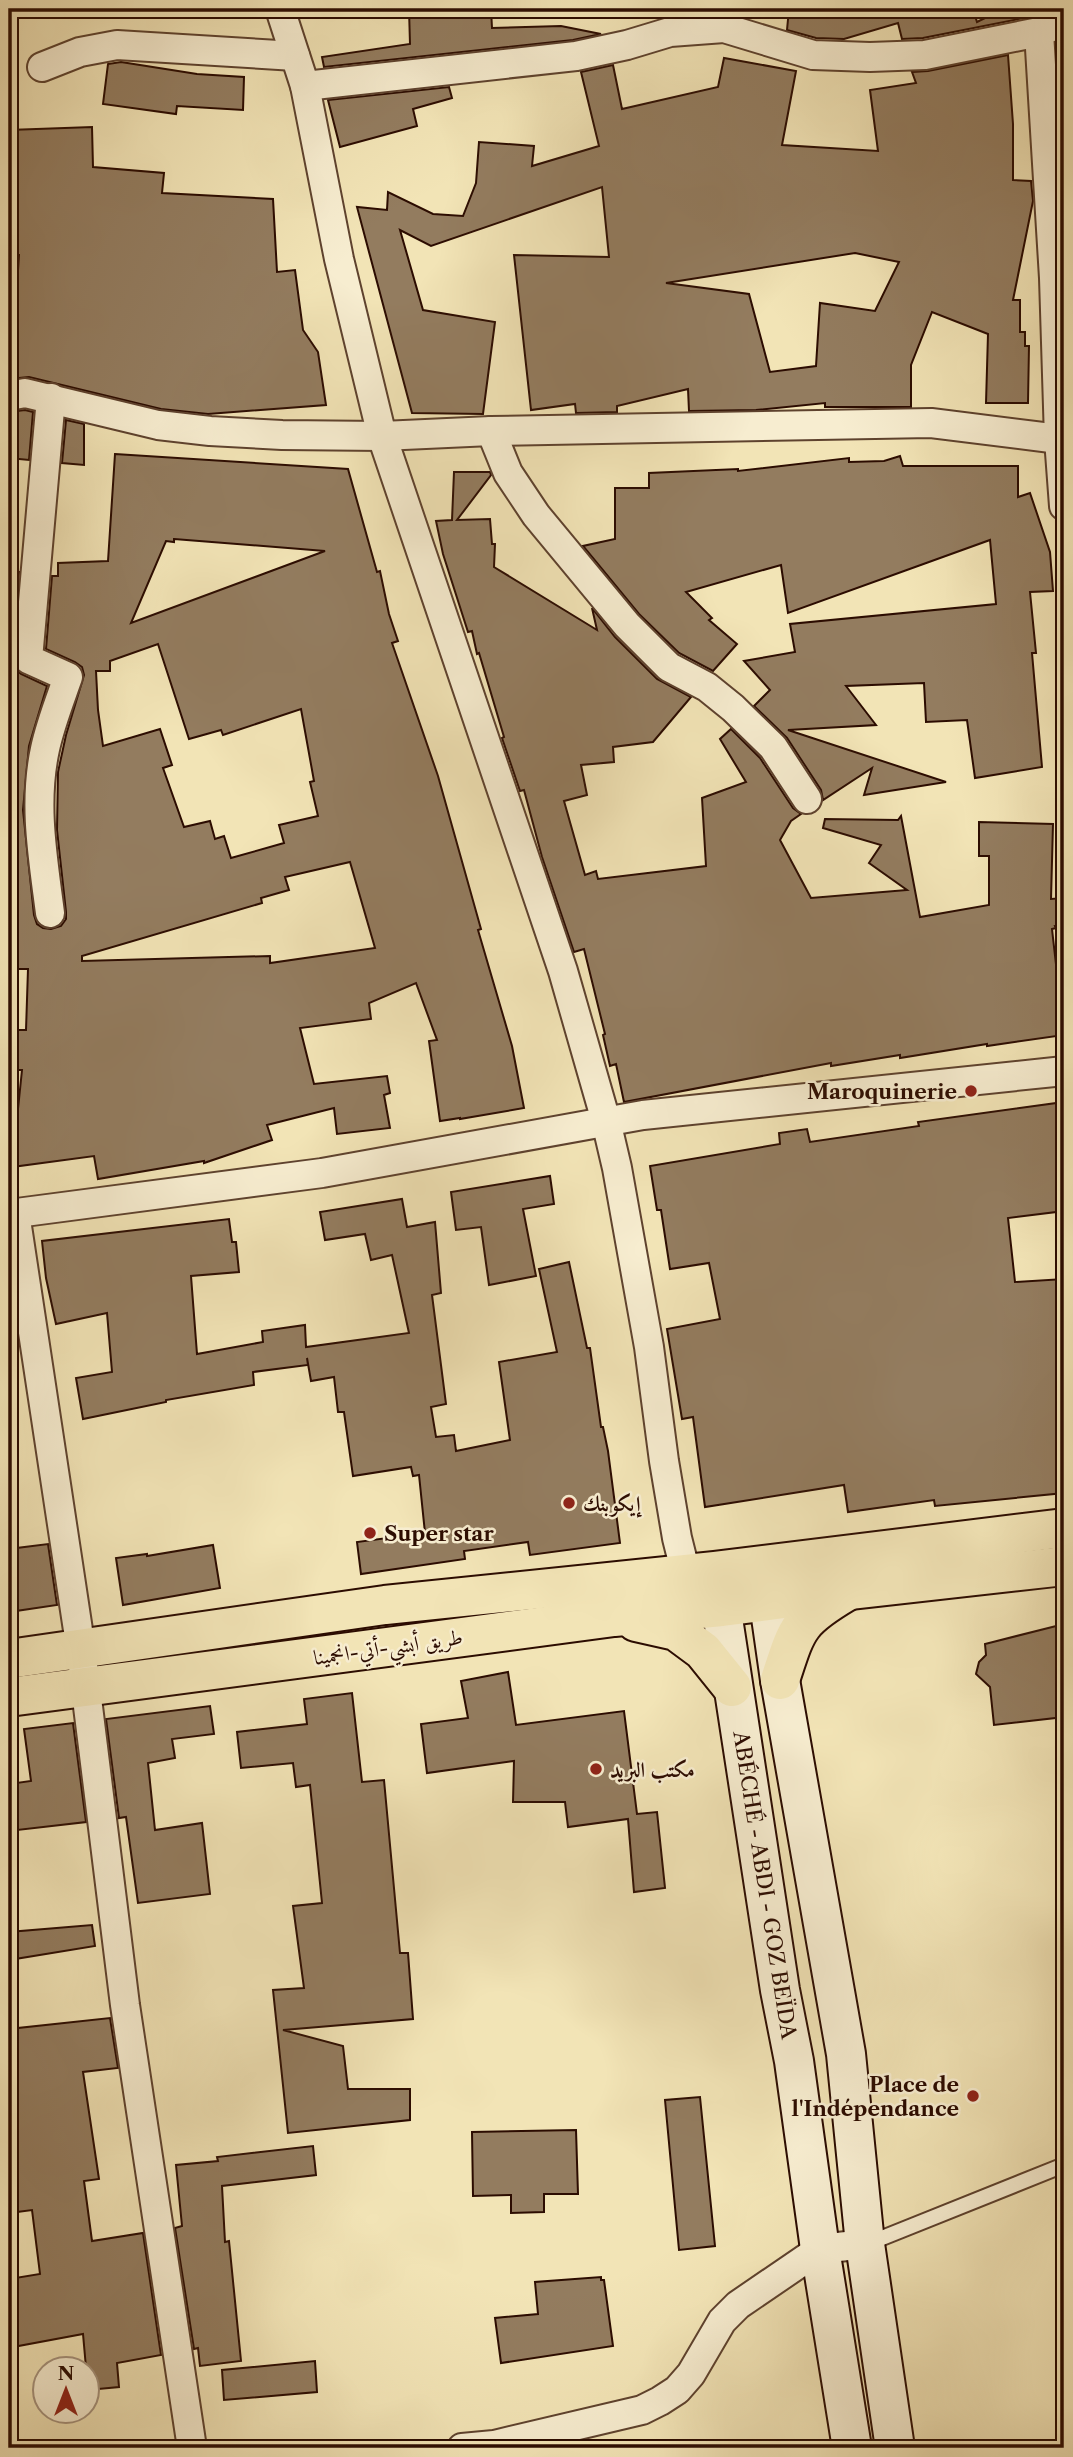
<svg xmlns="http://www.w3.org/2000/svg" width="1073" height="2457" viewBox="0 0 1073 2457" font-family="'Libre Caslon Text',Amiri,serif">
  <style>
    .building { fill: #937c5f; stroke: #2c0c01; stroke-width: 2; fill-rule: evenodd }
    .lines { fill: none; stroke-linecap: round; stroke-linejoin: round }
    .lane-casing { stroke: #5e422e; stroke-width: 18 }
    .street-casing { stroke: #5e422e; stroke-width: 32 }
    .secondary-casing { stroke: #2c0c01; stroke-width: 42 }
    .highway-casing { stroke: #2c0c01; stroke-width: 42 }
    .lane { stroke: #f7edd0; stroke-width: 14 }
    .street { stroke: #f7edd0; stroke-width: 28 }
    .secondary { stroke: #f7edd0; stroke-width: 38 }
    .highway { stroke: #f2e4b6; stroke-width: 38 }
    .poi-dot { fill: #8f2418; stroke: #f7edd0; stroke-width: 2.5 }
    .labels { text-anchor: middle; dominant-baseline: central; stroke-width: 5; stroke-linejoin: round; paint-order: stroke }
    .poi-label { font-size: 21px; font-weight: bold; fill: #2c0c01; stroke: #f7edd0; text-anchor: start }
    .street-label { font-size: 21px; fill: #2c0c01; stroke: #f7edd0 }
  </style>
  <rect width="100%" height="100%" fill="#f2e4b6"/>
  <filter id="stains"><feTurbulence type="fractalNoise" baseFrequency=".00286" numOctaves="4"/><feColorMatrix values="0 0 0 0 .2 0 0 0 0 .09 0 0 0 0 .02 0 0 0 .5 -.17"/></filter>
  <radialGradient id="worn" r=".72"><stop offset=".6" stop-color="#630" stop-opacity="0"/><stop offset="1" stop-color="#630" stop-opacity=".3"/></radialGradient>
  <g class="building">
    <path d="M409,9H491L492,28L561,26L601,34L573,40L324,67L322,57L410,44Z"/>
    <path d="M789,9H973L977,22L1003,9H1052L1034,16L923,38L902,39L898,23L844,39L816,38L787,30Z"/>
    <path d="M1008,55L1013,124V180L1031,181L1033,201L1013,300H1020V332H1025V346H1029L1028,403H986L988,334L932,312L911,365V407H825V403L756,410L689,411L688,389L617,406V412L576,413L575,404L531,410L514,255L609,257L602,187L431,246L400,230L423,310L495,322L483,414L412,413L357,207L387,210L388,192L433,214L463,216L476,183L479,142L534,146L532,166L599,146L581,72L613,65L622,109L718,87L724,58L796,71L782,145L878,151L870,90L916,83L912,72L928,71ZM855,253L899,262L875,311L820,303L816,366L770,372L749,294L666,283Z"/>
    <path d="M121,62L197,74L244,77L243,110L177,106L176,114L103,104L108,64Z"/>
    <path d="M449,87L452,98L413,109L417,126L340,147L328,100Z"/>
    <path d="M92,127L93,167L164,173L162,193L273,199L277,272L295,270L303,330L318,352L326,405L208,414L161,409L29,377L9,379V349L12,348V316H15L19,255H9V130Z"/>
    <path d="M25,410L33,412L29,460L9,458V412Z"/>
    <path d="M66,420L84,424V465L62,463Z"/>
    <path d="M115,454L348,469L377,572L380,571L389,614L398,641L392,643L438,776L481,929L478,930L512,1046L524,1108L460,1119V1118L440,1121L429,1041L437,1040L416,983L369,1003L371,1019L300,1028L314,1084L387,1076L390,1093L384,1095L390,1128L337,1134L334,1108L267,1125L272,1140L204,1163V1161L98,1179L94,1156L12,1167L22,1070H9V1030H26L28,969H9V571L19,572L11,658L13,667L21,674L47,686L29,746L23,810L34,915L37,924L43,928L51,929L61,926L66,919V912L57,830L58,772L66,735L84,675L82,667L75,662L46,649L52,576H58V563L108,561ZM174,539L325,551L131,623L166,541L174,542ZM158,644L189,739L221,730L223,735L301,709L314,781L310,782L318,816L279,825L284,843L231,858L224,836L215,839L210,821L184,827L163,768L172,765L160,729L103,746L98,710L96,671H110V661ZM350,862L375,948L270,963V956L82,961V956L262,903L261,898L289,890L285,877Z"/>
    <path d="M900,456L903,466H1018V497L1030,493L1050,552L1053,591L1030,592L1036,653H1032L1042,767L975,778L967,720L926,722L924,683L846,686L876,725L788,730L946,782L864,795L872,768L823,800L821,790L787,738L754,706L770,690L744,661L795,652L790,624L996,604L990,540L788,613L781,565L686,592L712,618L709,620L737,644L713,671L679,653L639,614L583,546L615,539V488H649V473L738,469V471L849,458V462L884,461Z"/>
    <path d="M454,472H490L491,475L457,520L490,519L492,544H495L494,567L597,630L592,608L615,637L657,679L691,697L653,742L613,747L614,762L581,765L587,795L564,801L585,875L596,871L598,879L706,866L702,798L746,782L720,739L731,729L760,758L793,808L801,814L791,821L780,840L811,898L907,890L869,863L881,845L823,828L825,819L898,820L901,816L920,917L989,905V856H979V822L1053,824L1051,899L1064,898V925L1055,926L1056,928L1052,929L1064,1035L987,1046V1044L900,1058V1055L831,1066V1063L624,1102L616,1064L610,1066L603,1035L605,1034L584,949L574,952L542,857L524,790L520,791L502,738L504,737L479,653L477,654L472,631L468,632L443,554L436,521L452,520Z"/>
    <path d="M1064,1102V1211L1008,1218L1015,1282L1064,1279V1493L935,1506L934,1500L848,1512L844,1485L705,1507L693,1417L682,1419L667,1329L720,1319L709,1263L670,1269L661,1210H657L650,1166L780,1144L779,1133L807,1129L810,1142L919,1126L918,1122Z"/>
    <path d="M550,1176L554,1204L523,1209L536,1276L489,1285L481,1227L456,1230L451,1192Z"/>
    <path d="M402,1199L407,1227L435,1222L441,1293L432,1295L446,1404L431,1407L436,1437L454,1435L456,1451L510,1440L499,1362L557,1352L539,1269L569,1262L587,1348H590L601,1427H603L608,1451L620,1543L530,1555L528,1542L464,1551L465,1559L361,1574L357,1542L425,1533L419,1475L413,1476L411,1467L353,1476L344,1412H338L334,1377L311,1381L307,1358L308,1365L253,1372L254,1385L166,1400V1402L83,1419L76,1378L112,1372L107,1313L56,1324L46,1278L42,1241L229,1219L232,1242H236L239,1272L191,1276L197,1354L263,1342L262,1331L305,1325L306,1347L409,1333L392,1255L371,1260L365,1234L325,1240L320,1212Z"/>
    <path d="M48,1544L57,1605L9,1612V1549Z"/>
    <path d="M213,1545L220,1588L123,1605L116,1558L147,1554V1556Z"/>
    <path d="M1064,1624V1717L994,1725L990,1687L976,1674L979,1662L986,1655L985,1644Z"/>
    <path d="M508,1672L516,1725L624,1711L637,1814L657,1812L665,1888L634,1892L628,1819L568,1827L565,1802H513L514,1761L427,1773L421,1724L468,1718L461,1681Z"/>
    <path d="M352,1693L362,1782L384,1780L400,1953H408L413,2019L283,2030L343,2046L348,2089H410V2120L288,2133L273,1990L304,1988L293,1906L322,1903L310,1785L296,1787L293,1763L241,1768L237,1732L307,1724L304,1699Z"/>
    <path d="M210,1706L214,1734L172,1739L175,1758L148,1763L155,1830L202,1823L210,1894L138,1903L126,1817L119,1818L106,1719Z"/>
    <path d="M73,1723L86,1822L9,1831V1784L31,1781L24,1729Z"/>
    <path d="M92,1925L95,1946L9,1960V1932Z"/>
    <path d="M110,2018L118,2068L83,2072L99,2179L84,2181L92,2241L143,2233L161,2355L117,2363L119,2387L88,2390L83,2334L13,2347L9,2321V2279L40,2274L32,2210L9,2213V2029Z"/>
    <path d="M700,2097L715,2246L679,2250L665,2100Z"/>
    <path d="M576,2130L578,2194H544V2212L511,2213V2195L473,2196L472,2132Z"/>
    <path d="M313,2146L316,2175L222,2186L225,2242L229,2241L241,2361L200,2366L198,2348L194,2349L175,2228L182,2226L176,2165L218,2161L217,2157Z"/>
    <path d="M601,2277V2280H604L613,2346L501,2363L495,2318L538,2314L535,2282Z"/>
    <path d="M315,2361L317,2392L224,2400L222,2370Z"/>
  </g>
  <g class="lines">
    <g class="lane-casing">
      <path id="lane" d="M867,2244L1064,2165"/>
    </g>
    <g class="street-casing">
      <g id="street">
        <path d="M280,9L305,86L339,259L382,436L563,971L606,1121L617,1168L649,1347L664,1461L677,1538L686,1574"/>
        <path d="M1064,22L1039,32L1054,278L1059,439L1064,506"/>
        <path d="M42,67L80,52L117,45L295,56"/>
        <path d="M305,86L576,56L627,45L670,32L724,28L813,55L870,57L925,55L1039,32"/>
        <path d="M9,396L25,393L158,425L210,431L282,435L382,436L491,431L931,423L1059,439L1064,443"/>
        <path d="M491,431L508,473L536,515L627,625L669,667L707,687L733,708L773,747L807,799"/>
        <path d="M50,913C43,858 33,804 45,749C50,725 60,700 68,677L28,659L51,398"/>
        <path d="M15,1213L81,1650L125,2005L192,2448"/>
        <path d="M9,1214L322,1173L643,1115L1064,1071"/>
        <path d="M462,2448L494,2445L642,2410L660,2401L677,2390L691,2374L722,2321L738,2305L820,2249L865,2244"/>
      </g>
    </g>
    <g class="secondary-casing">
      <g id="secondary">
        <path d="M764,1568L780,1680L846,2054L865,2244L895,2448"/>
        <path d="M716,1573L780,1990L794,2061L820,2249L852,2448"/>
      </g>
    </g>
    <g class="highway-casing">
      <g id="highway">
        <path d="M636,1622L676,1631L703,1651L732,1687"/>
        <path d="M9,1659L385,1605L715,1571L1064,1528"/>
        <path d="M780,1680C797,1628 797,1621 846,1592"/>
        <path d="M9,1697L614,1617L722,1607L851,1590L1064,1566"/>
      </g>
    </g>
    <use href="#lane" class="lane"/>
    <use href="#street" class="street"/>
    <use href="#secondary" class="secondary"/>
    <use href="#highway" class="highway"/>
  </g>
  <g class="poi-dot">
    <circle cx="971" cy="1091" r="7"/>
    <circle cx="569" cy="1503" r="7"/>
    <circle cx="370" cy="1533" r="7"/>
    <circle cx="596" cy="1769" r="7"/>
    <circle cx="973" cy="2096" r="7"/>
  </g>
  <g class="labels">
    <g class="poi-label">
      <text x="957" y="1091" text-anchor="end">Maroquinerie</text>
      <text x="583" y="1503">إيكوبنك</text>
      <text x="384" y="1533">Super star</text>
      <text x="610" y="1769">مكتب البريد</text>
      <text x="959" y="2084" text-anchor="end">Place de<tspan x="959" dy="24">l'Indépendance</tspan></text>
    </g>
    <g class="street-label">
      <text transform="translate(388 1647) rotate(-8)">طريق أبشي-أتي-انجمينا</text>
      <text transform="translate(765 1885) rotate(81)">ABÉCHÉ - ABDI - GOZ BEÏDA</text>
    </g>
  </g>
  <rect width="1073" height="2457" fill="none" stroke="#f2e4b6" stroke-width="35"/>
  <rect x="10" y="10" width="1052" height="2436" fill="none" stroke="#2c0c01" stroke-width="3.5"/>
  <rect x="18" y="18" width="1038" height="2422" fill="none" stroke="#2c0c01" stroke-width="2"/>
  <g transform="translate(66 2390)"><circle r="33" fill="#f7edd0" stroke="#a6937d" stroke-width="2"/>
  <path d="M0-5L12 26L0 18L-12 26Z" fill="#8f2418"/>
  <text y="-10" font-size="19" font-weight="bold" text-anchor="middle" fill="#2c0c01">N</text>
  </g>
  <rect width="100%" height="100%" filter="url(#stains)"/>
  <rect width="100%" height="100%" fill="url(#worn)"/>
</svg>
